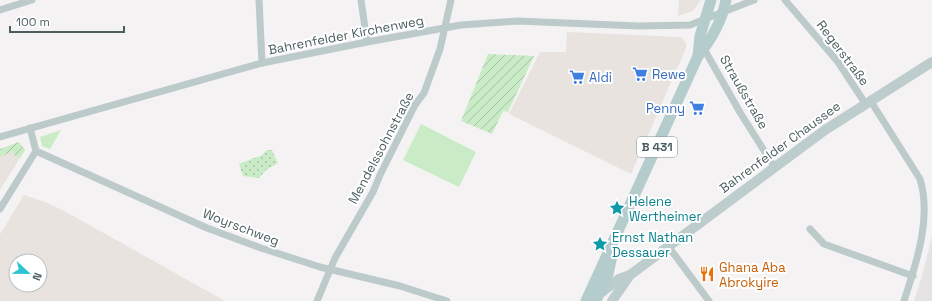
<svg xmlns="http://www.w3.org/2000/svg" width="932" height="301" viewBox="0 0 932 301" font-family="'Space Grotesk',sans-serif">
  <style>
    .commercial { fill: #e9e3e0; fill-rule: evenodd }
    .education { fill: #e5e3e4 }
    .grass { fill: #c9ecc6 }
    .park { fill: url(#park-dots) }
    .garden { fill: url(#garden-furrows) }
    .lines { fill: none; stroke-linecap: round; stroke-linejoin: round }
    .minor { stroke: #bccaca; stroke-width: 7 }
    .secondary { stroke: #bdcdce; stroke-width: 10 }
    .primary { stroke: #b5cccd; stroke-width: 11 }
    .labels { text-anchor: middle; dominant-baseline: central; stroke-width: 4; stroke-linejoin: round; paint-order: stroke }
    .shield { fill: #fff; stroke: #818e8e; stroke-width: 1 }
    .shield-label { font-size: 12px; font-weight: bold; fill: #4b5d5e }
    .street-label { font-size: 13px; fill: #4b5d5e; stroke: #fff }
    .shop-label { font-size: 13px; fill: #366cbe; stroke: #fff; text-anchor: start }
    .culture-label { font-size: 13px; fill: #0d838f; stroke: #fff; text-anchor: start }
    .food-label { font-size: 13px; fill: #c56008; stroke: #fff; text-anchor: start }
  </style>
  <defs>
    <pattern id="park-dots" width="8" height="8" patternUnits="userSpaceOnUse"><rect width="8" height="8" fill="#c9ecc6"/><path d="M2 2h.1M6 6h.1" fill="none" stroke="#a5c2a4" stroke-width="1.8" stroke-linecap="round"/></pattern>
    <pattern id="garden-furrows" width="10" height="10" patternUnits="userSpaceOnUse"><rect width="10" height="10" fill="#c9ecc6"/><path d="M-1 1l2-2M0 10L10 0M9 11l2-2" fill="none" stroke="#a5c2a4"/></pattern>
  </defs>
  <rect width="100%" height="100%" fill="#f4f2f3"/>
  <g class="commercial">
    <path d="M679,0H701L693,11L678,16Z"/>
    <path d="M567,32L681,37L686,43V48L631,174L509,114L540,52H566Z"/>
    <path d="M19,142L25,150L0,190V149Z"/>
    <path d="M24,195L48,203L68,213L225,301H0V234ZM16,261H40V285H16Z"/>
  </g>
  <path class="education" d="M932,236V301H914L923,272Z"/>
  <g class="grass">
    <path d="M421,124L476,152L459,187L403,160Z"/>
    <path d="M61,130L50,149L42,146L40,137Z"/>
  </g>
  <path class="park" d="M267,150H272L278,163L266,170L259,178L243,176L239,164L262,155Z"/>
  <g class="garden">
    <path d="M488,54L534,56L508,112L503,111L492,134L461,121Z"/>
    <path d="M19,142L25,150L20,158L15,156L13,151L0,157V149Z"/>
  </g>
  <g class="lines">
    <g class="minor">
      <path d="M259,0L262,63"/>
      <path d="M361,0L367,42"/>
      <path d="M785,0L838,62L865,103"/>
      <path d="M0,10L32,0"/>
      <path d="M704,49L741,114L775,168"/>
      <path d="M870,100L920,179C932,218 916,264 904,301"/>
      <path d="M0,137L262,63L367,42L461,25L517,21L639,26L690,25L754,0"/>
      <path d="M36,151L207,228L261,248L320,267L400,286L447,301"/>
      <path d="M0,209L36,151L30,128"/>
      <path d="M810,229L824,244L913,276"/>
      <path d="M668,246L709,301"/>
      <path d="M317,301L335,258L373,192L380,175L415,105L424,93L440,49L451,0"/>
    </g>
    <g class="secondary">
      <path d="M598,295L619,279L630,275L825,130L932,62"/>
      <path d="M612,301L630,275"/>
    </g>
    <g class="primary">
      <path d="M698,56L700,36L711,0"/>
      <path d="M586,301L698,56C711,40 722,21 726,0"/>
      <path d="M596,301L608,274L613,251"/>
    </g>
  </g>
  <defs>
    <g id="supermarket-bare" transform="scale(1.2)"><path d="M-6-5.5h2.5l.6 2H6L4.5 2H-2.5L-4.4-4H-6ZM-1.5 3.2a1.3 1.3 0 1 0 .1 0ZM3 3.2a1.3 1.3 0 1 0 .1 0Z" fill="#3f7fe0" stroke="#fff" stroke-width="2.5" paint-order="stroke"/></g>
    <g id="sight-bare" transform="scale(1.2)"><path d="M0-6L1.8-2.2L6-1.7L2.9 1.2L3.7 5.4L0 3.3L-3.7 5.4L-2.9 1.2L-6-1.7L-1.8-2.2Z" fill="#0f9aa8" stroke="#fff" stroke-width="2.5" paint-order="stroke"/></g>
    <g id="restaurant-bare" transform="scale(1.2)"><path d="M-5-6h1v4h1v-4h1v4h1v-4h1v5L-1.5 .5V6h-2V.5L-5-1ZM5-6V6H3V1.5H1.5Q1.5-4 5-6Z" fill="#e8710a" stroke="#fff" stroke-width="2.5" paint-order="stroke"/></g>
  </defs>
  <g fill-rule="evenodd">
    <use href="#supermarket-bare" x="640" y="74"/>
    <use href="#supermarket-bare" x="577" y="77"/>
    <use href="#supermarket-bare" x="697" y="108"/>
    <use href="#sight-bare" x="617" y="208"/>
    <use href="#sight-bare" x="600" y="244"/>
    <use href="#restaurant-bare" x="707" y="274"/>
  </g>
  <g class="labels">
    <rect class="shield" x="637" y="137" width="40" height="20" rx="3"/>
    <g class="shield-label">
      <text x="657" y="147">B 431</text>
    </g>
    <g class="street-label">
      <text transform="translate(346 35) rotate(-11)">Bahrenfelder Kirchenweg</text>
      <text transform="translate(843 53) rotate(53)">Regerstraße</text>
      <text transform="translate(744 92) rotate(60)">Straußstraße</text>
      <text transform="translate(780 147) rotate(-36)">Bahrenfelder Chaussee</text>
      <text transform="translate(381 148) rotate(-62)">Mendelssohnstraße</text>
      <text transform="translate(241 227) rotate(21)">Woyrschweg</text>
    </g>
    <g class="shop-label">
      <text x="652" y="74">Rewe</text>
      <text x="589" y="77">Aldi</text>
      <text x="685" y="108" text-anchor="end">Penny</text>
    </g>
    <g class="culture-label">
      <text x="629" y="201">Helene<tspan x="629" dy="15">Wertheimer</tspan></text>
      <text x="612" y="237">Ernst Nathan<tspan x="612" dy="15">Dessauer</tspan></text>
    </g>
    <g class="food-label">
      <text x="719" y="267">Ghana Aba<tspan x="719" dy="15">Abrokyire</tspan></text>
    </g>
  </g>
  <g transform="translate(28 273) rotate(112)"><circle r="19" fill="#ffffff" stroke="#b7bebf"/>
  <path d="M0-3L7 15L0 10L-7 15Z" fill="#2ec2d2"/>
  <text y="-6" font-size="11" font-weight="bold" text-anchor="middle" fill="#4b5d5e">N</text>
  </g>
  <path d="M10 26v6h114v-6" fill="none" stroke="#4b5d5e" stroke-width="2"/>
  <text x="16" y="26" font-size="12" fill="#4b5d5e" stroke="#ffffff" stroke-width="3" paint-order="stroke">100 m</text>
</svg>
